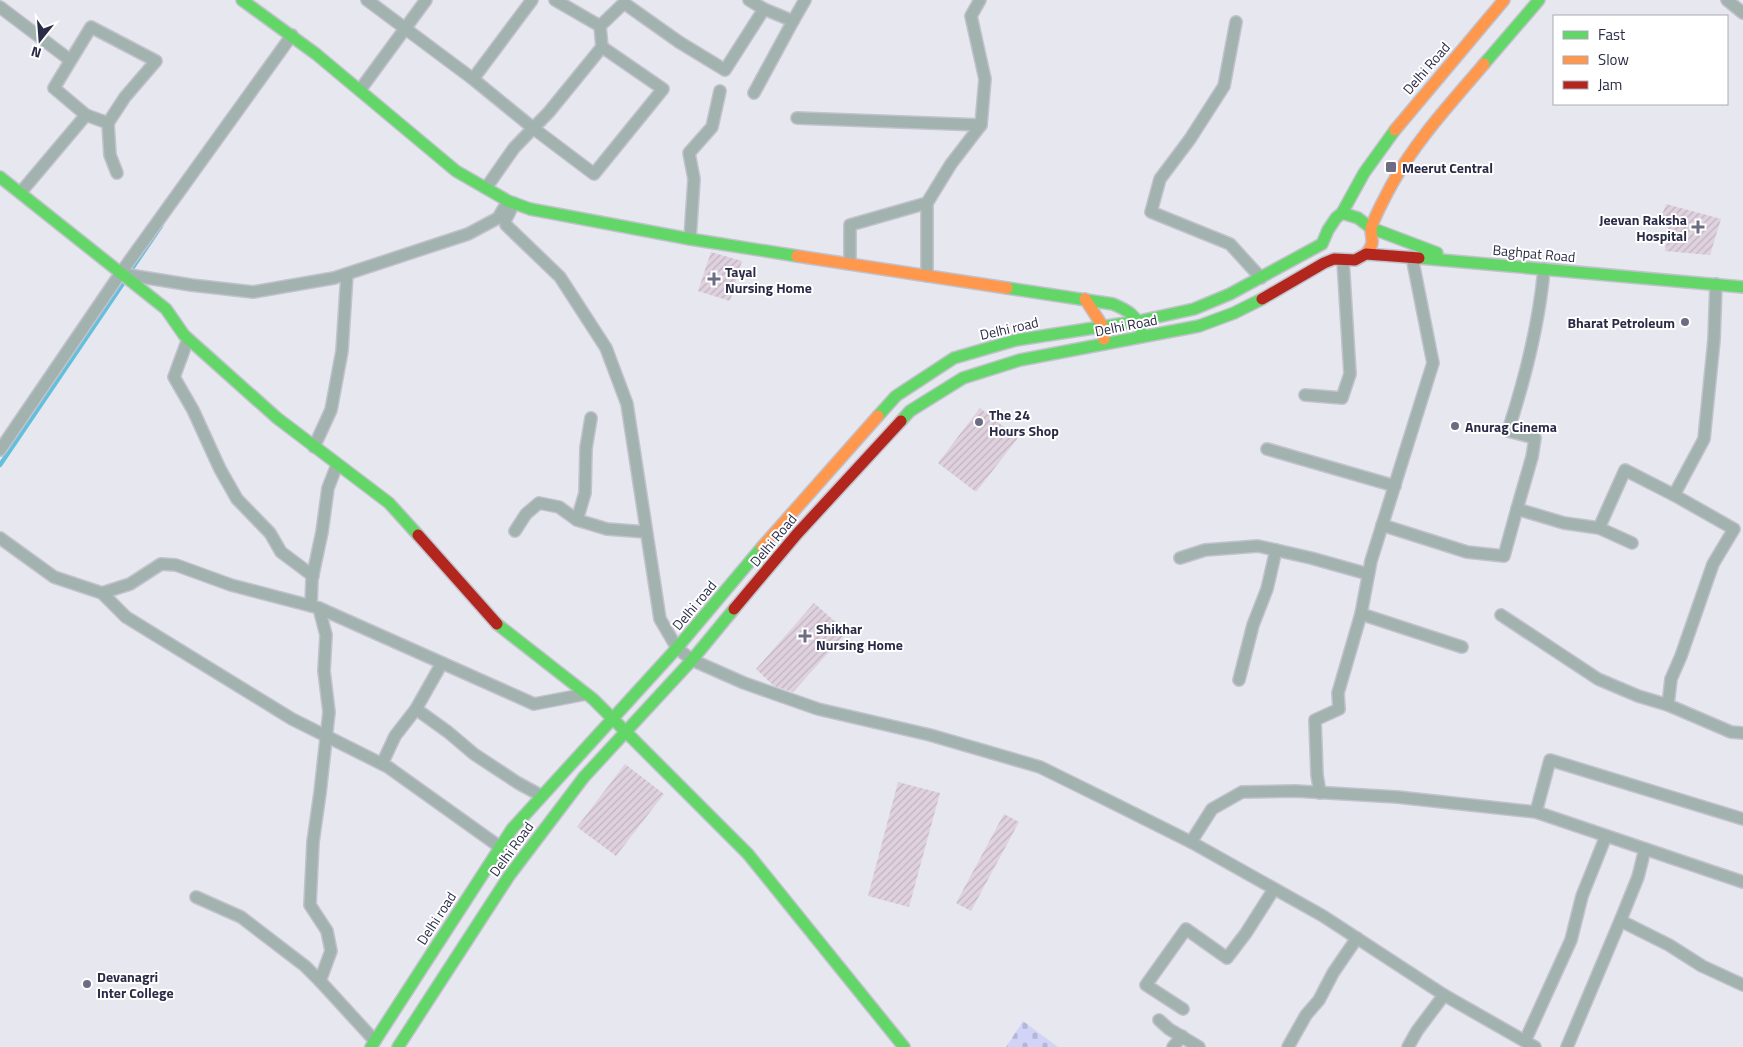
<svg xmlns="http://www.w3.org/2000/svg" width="1743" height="1047" viewBox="0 0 1743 1047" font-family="'Titillium Web',sans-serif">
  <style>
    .cemetery { fill: url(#cemetery-stones) }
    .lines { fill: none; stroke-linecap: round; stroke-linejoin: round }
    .stream { stroke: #62c0dc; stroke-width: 4.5 }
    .building { fill: url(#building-hatch) }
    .street-casing { stroke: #c1c2cd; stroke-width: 14 }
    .fast-casing { stroke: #c1c2cd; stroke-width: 14 }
    .slow-casing { stroke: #c1c2cd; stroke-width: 14 }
    .jam-casing { stroke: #c1c2cd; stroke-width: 14 }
    .street { stroke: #a2b2ae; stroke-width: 11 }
    .fast { stroke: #63d668; stroke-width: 11 }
    .slow { stroke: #ff974d; stroke-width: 11 }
    .jam { stroke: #b3261e; stroke-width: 11 }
    .poi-dot { fill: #6c6d82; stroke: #fff; stroke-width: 2 }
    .labels { text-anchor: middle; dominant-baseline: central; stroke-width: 4; stroke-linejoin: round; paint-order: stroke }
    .street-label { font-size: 14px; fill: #2a2b47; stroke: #fff }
    .poi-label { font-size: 14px; font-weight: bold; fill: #2a2b47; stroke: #fff; text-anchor: start }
  </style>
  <defs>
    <pattern id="cemetery-stones" width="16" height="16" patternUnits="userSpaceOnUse" patternTransform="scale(1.25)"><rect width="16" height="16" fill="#d2d4f7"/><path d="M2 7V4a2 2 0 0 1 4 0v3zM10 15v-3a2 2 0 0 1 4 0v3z" fill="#b4b6d5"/></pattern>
    <pattern id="building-hatch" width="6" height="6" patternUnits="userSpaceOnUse" patternTransform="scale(1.25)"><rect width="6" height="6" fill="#dfd2de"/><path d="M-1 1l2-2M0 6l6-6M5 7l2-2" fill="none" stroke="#c0b4c0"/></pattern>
  </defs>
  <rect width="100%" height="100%" fill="#e6e7ef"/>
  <path class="cemetery" d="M1023,1021L1058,1047H1006Z"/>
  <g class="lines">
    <g class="stream">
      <path d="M129,273L161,226"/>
      <path d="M0,465L124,282"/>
    </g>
  </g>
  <g class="building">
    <path d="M1666,204L1721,219L1710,255L1665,251L1669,223L1660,221Z"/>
    <path d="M711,252L742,261L730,301L698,291Z"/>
    <path d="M980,408L1018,438L976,492L938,463Z"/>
    <path d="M814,603L847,632L793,692L774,686L756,669Z"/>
    <path d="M625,764L664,794L616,856L577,827Z"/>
    <path d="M898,782L940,793L909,907L868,896Z"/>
    <path d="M1004,814L1019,822L971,911L956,903Z"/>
  </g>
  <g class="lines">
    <g class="street-casing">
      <g id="street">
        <path d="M367,0L473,79L533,128L594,174L663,89L602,47"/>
        <path d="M555,0L600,26"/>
        <path d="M1727,0L1743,13"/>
        <path d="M0,7L70,60"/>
        <path d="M764,9L793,21L805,0"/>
        <path d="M1236,22L1224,86L1190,139L1160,179L1151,212L1230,244L1261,278"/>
        <path d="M473,79L532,0"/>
        <path d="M360,90L426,0"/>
        <path d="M754,93L793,21"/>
        <path d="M86,115L108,123"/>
        <path d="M797,118L981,125"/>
        <path d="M486,188L514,148L549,112L602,47L600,26L624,3L679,42L725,70L764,9L749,0"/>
        <path d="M21,192L86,115L54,88L91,27L156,61L125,97L108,123L110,155L117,173"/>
        <path d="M514,203L505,221L506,225L560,277L606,348L627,404L660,619L677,648L692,660L744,683L818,709L930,735L1040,767L1111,802L1191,842L1323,916L1444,995L1535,1047"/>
        <path d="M690,239L694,179L689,153L712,127L720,91"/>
        <path d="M1412,257L1433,363L1371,561L1361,614L1462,647"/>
        <path d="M850,264V225L927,203"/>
        <path d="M123,274L191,285L253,292L334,278L468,234L498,218L505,206"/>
        <path d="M927,276V203L951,164L981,125L985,79L971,16L980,0"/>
        <path d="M188,339L174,377L193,410L220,469L237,499L270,533L281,552L313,576"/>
        <path d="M1305,395L1342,398L1350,374L1343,260"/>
        <path d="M591,418L586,448L585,493L577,520L607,529L646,532"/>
        <path d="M314,447L331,410L342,351L347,274"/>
        <path d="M1267,449L1395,486"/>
        <path d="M0,450L120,274L292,35"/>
        <path d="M1517,509L1532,457L1535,438L1508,431C1525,379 1539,324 1544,269"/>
        <path d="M1382,525L1467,552L1504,556L1517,509L1564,523L1599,528"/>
        <path d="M515,531L526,514L539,503L559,507L577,520"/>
        <path d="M0,538L54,577L102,593L130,584L161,564L176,565L231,585L319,608L534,704L586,694"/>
        <path d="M1632,543L1599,528L1625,470L1674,495"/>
        <path d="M1180,558L1205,550L1258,546L1311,558L1368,574"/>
        <path d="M102,593L126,617L292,719L388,767L500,847"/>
        <path d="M311,606L312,579L322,532L328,488L337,465"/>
        <path d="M319,608L326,635L324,671L329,712L320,793L313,842L310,905L327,931L331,951L320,981L375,1041"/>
        <path d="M1501,615L1598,679L1638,696L1668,705L1731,732L1743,733"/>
        <path d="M1239,680L1253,625L1267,589L1276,550"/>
        <path d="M1668,705L1671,679L1681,656L1713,564L1734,529L1674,495L1704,439L1714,340L1716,284"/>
        <path d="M416,709L448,732L474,754L518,783L542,796"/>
        <path d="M382,764L395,736L416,709L442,663"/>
        <path d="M1320,793L1317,775L1315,720L1339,709L1338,693L1361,614"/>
        <path d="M1536,812L1550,760L1743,819"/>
        <path d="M1191,842L1212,809L1242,792L1295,791L1397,797L1536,812L1743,882"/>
        <path d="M1645,849L1638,877L1621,919L1625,923L1669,945L1702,966L1743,985"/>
        <path d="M196,897L241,917L305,966L320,981"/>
        <path d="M1183,1009L1146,985L1186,929L1227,958L1246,933L1274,889"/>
        <path d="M1159,1020L1169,1029L1199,1047"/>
        <path d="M1525,1041L1571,940L1582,896L1606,836"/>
        <path d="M1173,1047L1182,1036"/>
        <path d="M1288,1047L1306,1015L1319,1000L1333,973L1357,938"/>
        <path d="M1408,1047L1417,1031L1444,995"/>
        <path d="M1567,1047L1621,919"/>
      </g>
    </g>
    <g class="fast-casing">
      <g id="fast">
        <path d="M242,0L316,54L456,171L508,201L530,209L690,239L797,256"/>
        <path d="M1484,64L1539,0"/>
        <path d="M0,177L166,309L184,335L277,418L389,503L418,535"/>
        <path d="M1342,213L1358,218L1371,228L1437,253"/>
        <path d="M1419,258L1743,287"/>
        <path d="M1007,288L1113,304C1127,310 1137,315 1141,331"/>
        <path d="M878,416L896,396L954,358L1016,340L1139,321L1194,309L1230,294L1322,244L1328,230L1336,218L1342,213L1364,173L1395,130"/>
        <path d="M901,421L910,411L963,378L1020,360L1199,326L1234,313L1262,299"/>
        <path d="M497,624L593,699L748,854L904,1047"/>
        <path d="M371,1047L512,829L677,648L762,547"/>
        <path d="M398,1047L509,876L584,777L692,660L734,609"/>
      </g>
    </g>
    <g class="slow-casing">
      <g id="slow">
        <path d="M1395,130L1504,0"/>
        <path d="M1366,254C1378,240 1368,236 1372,225C1377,212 1385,197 1392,184C1417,139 1452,102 1484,64"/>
        <path d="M797,256L1007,288"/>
        <path d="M1085,299L1102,325L1104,339"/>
        <path d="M762,547L878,416"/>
      </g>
    </g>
    <g class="jam-casing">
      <g id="jam">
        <path d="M1262,299L1324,263L1334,259L1355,260L1366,254L1419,258"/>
        <path d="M418,535L497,624"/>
        <path d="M734,609L797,534L901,421"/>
      </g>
    </g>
    <use href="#street" class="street"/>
    <use href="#fast" class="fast"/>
    <use href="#slow" class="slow"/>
    <use href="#jam" class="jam"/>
  </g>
  <g class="poi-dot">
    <rect x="1385" y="161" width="12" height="12" rx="2.5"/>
    <path d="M1695.5 219.5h5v5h5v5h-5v5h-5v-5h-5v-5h5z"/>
    <path d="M711.5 271.5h5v5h5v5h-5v5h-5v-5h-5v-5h5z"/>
    <circle cx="1685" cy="322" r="5"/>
    <circle cx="979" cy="422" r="5"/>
    <circle cx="1455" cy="426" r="5"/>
    <path d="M802.5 628.5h5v5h5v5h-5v5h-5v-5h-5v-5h5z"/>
    <circle cx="87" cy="984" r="5"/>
  </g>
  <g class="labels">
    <g class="street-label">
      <text transform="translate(1426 68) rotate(-49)">Delhi Road</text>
      <text transform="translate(1534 253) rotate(5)">Baghpat Road</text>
      <text transform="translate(1126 325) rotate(-11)">Delhi Road</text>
      <text transform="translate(1009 328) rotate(-13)">Delhi road</text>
      <text transform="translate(773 540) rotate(-50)">Delhi Road</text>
      <text transform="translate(694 605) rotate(-50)">Delhi road</text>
      <text transform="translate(511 849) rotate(-54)">Delhi Road</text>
      <text transform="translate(436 918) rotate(-57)">Delhi road</text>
    </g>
    <g class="poi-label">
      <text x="1402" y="167">Meerut Central</text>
      <text x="1687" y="219" text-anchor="end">Jeevan Raksha<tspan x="1687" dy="16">Hospital</tspan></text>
      <text x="725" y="271">Tayal<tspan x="725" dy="16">Nursing Home</tspan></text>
      <text x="1675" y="322" text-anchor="end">Bharat Petroleum</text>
      <text x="989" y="414">The 24<tspan x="989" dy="16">Hours Shop</tspan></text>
      <text x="1465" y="426">Anurag Cinema</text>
      <text x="816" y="628">Shikhar<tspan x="816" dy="16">Nursing Home</tspan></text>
      <text x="97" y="976">Devanagri<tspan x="97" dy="16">Inter College</tspan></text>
    </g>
  </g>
  <rect x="1553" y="15" width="175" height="90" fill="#ffffff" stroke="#aaaab5"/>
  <rect x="1563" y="31" width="25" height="8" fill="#63d668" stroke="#aaaab5"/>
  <text x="1598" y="40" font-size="15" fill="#2a2b47">Fast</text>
  <rect x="1563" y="56" width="25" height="8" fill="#ff974d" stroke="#aaaab5"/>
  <text x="1598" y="65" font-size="15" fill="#2a2b47">Slow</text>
  <rect x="1563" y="81" width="25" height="8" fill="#b3261e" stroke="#aaaab5"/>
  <text x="1598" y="90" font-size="15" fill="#2a2b47">Jam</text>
  <g transform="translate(40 40) rotate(197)" stroke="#ffffff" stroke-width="4" paint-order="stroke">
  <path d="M0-4L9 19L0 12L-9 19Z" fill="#2a2b47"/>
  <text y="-8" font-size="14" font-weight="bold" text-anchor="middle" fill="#2a2b47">N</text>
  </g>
</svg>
